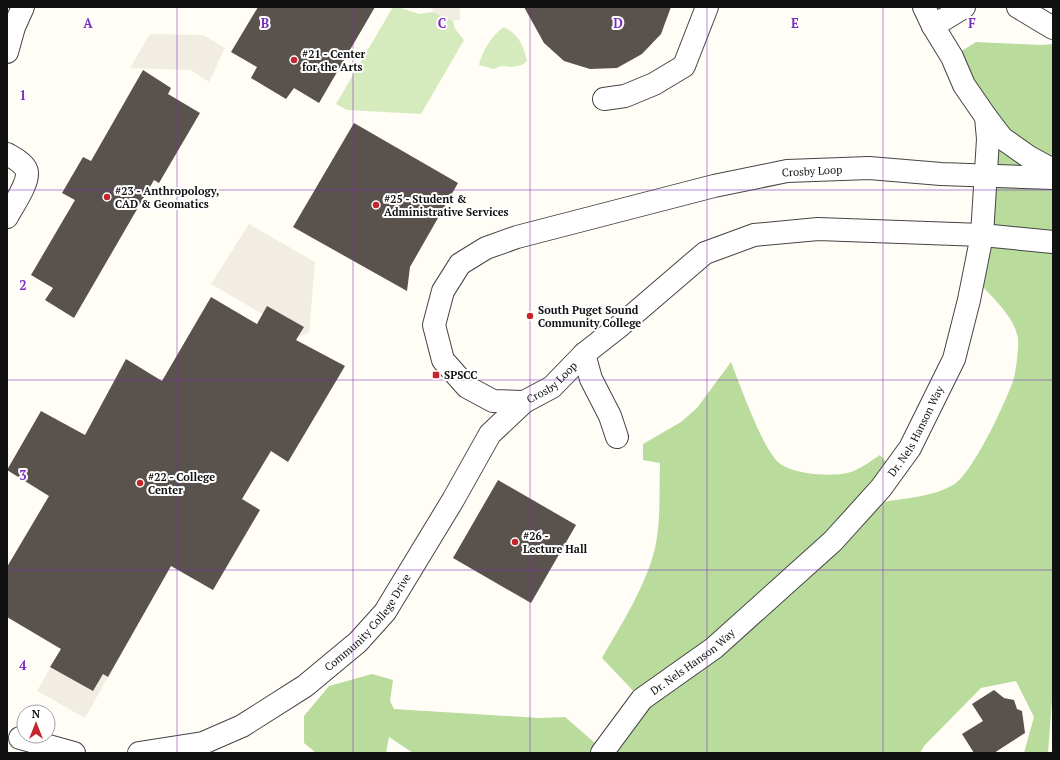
<svg xmlns="http://www.w3.org/2000/svg" width="1060" height="760" viewBox="0 0 1060 760" font-family="'PT Serif',serif">
  <style>
    .green { fill: #d5ebbd }
    .forest { fill: #b9dc9c }
    .plaza { fill: #f1ede2 }
    .building { fill: #5a524d }
    .lines { fill: none; stroke-linecap: round; stroke-linejoin: round }
    .minor-casing { stroke: #444; stroke-width: 24 }
    .minor { stroke: #fff; stroke-width: 22 }
    .grid { fill: none; stroke: #7b2cbf; stroke-width: 1; stroke-opacity: 0.55 }
    .poi-dot { fill: #c4262e; stroke: #fff; stroke-width: 1.5 }
    .labels { text-anchor: middle; dominant-baseline: central; stroke-width: 4; stroke-linejoin: round; paint-order: stroke }
    .poi-label { font-size: 11px; font-weight: bold; fill: #111; stroke: #fff; text-anchor: start }
    .street-label { font-size: 11px; fill: #111; stroke: #fff }
    .grid-label { font-size: 13px; text-anchor: middle; font-weight: bold; fill: #7b2cbf; stroke: #fff; stroke-width: 4; stroke-linejoin: round; paint-order: stroke }
  </style>
  <rect width="100%" height="100%" fill="#fffdf5"/>
  <g class="green">
    <path d="M393,7H398L419,14L433,12L453,21L455,29L464,40L421,114L347,110L336,104Z"/>
    <path d="M504,27C519,35 523,45 527,61L522,65L512,67L501,66L494,69L479,65C482,51 492,35 504,27Z"/>
  </g>
  <path class="forest" d="M976,42L1042,45L1053,44V687L1048,753H1024L1034,717L1016,681L981,688L924,746L920,753H413L389,737L386,753H316L304,743V716L329,686L372,674L393,680L390,701L394,709L540,718L565,717L603,750L641,699L602,658C621,625 646,586 655,548C661,521 659,491 660,463L643,460V444L681,422L697,408L731,362C740,385 762,447 778,462C792,475 837,478 854,471C863,467 872,460 880,455L901,479L883,502C907,498 932,497 953,485C972,475 1007,400 1014,378C1016,370 1019,347 1018,339C1016,320 996,301 983,287H971L988,139L952,57Z"/>
  <g class="plaza">
    <path d="M432,7H460V19L453,21L433,12Z"/>
    <path d="M150,34L203,35L225,48L209,82L191,70L130,68Z"/>
    <path d="M249,224L315,262L309,333L300,336L211,284Z"/>
    <path d="M61,649L108,677L85,718L37,691Z"/>
  </g>
  <g class="building">
    <path d="M258,7H375L319,103L294,88L286,99L251,78L257,67L231,52Z"/>
    <path d="M524,7H671L661,34L642,54L617,68L590,69L564,61L544,43Z"/>
    <path d="M143,70L171,88L168,94L200,113L159,183L154,180L74,318L45,300L53,288L31,275L75,200L62,193L83,157L91,161Z"/>
    <path d="M354,123L458,183L410,267L407,291L293,227Z"/>
    <path d="M211,297L257,324L267,306L304,327L296,340L345,366L288,462L271,451L242,499L260,510L213,590L171,566L108,677L103,674L93,691L50,667L61,649L7,617V567L49,496L7,470L41,411L85,435L126,359L162,381Z"/>
    <path d="M498,480L576,525L531,603L453,558Z"/>
    <path d="M994,690L1004,698L1014,700L1017,709L1022,711L1025,733L994,753H974L962,734L983,721L972,704Z"/>
  </g>
  <g class="lines">
    <g class="minor-casing">
      <g id="minor">
        <path d="M1018,7L1053,28"/>
        <path d="M933,26L964,7"/>
        <path d="M7,52L14,27L23,7"/>
        <path d="M604,99L625,96L654,84L684,66L707,7"/>
        <path d="M986,117L1002,138L1029,157L1053,170"/>
        <path d="M7,154C14,158 22,162 26,169C32,179 12,207 7,217"/>
        <path id="s1" d="M1053,178L941,174L869,168L787,171L714,186L517,237L486,248L460,264L443,291L434,325L443,360L467,387L493,401L524,402L552,387L584,354L621,325L705,253L754,235L818,229L982,235L1053,242"/>
        <path d="M584,354L591,379L610,416L617,437"/>
        <path d="M20,738L74,753"/>
        <path id="s2" d="M139,753L203,743L242,726L305,686L358,642L385,612L453,500L490,434L524,402"/>
        <path id="s3" d="M602,753L642,699L714,648L833,541L881,488L910,448L954,359L969,300L982,235L988,139L986,117L964,85L952,57L933,26L924,7"/>
      </g>
    </g>
    <use href="#minor" class="minor"/>
  </g>
  <path class="grid" d="M177,7V753M353,7V753M530,7V753M707,7V753M883,7V753M7,190H1053M7,380H1053M7,570H1053"/>
  <g class="poi-dot">
    <circle cx="294" cy="60" r="4"/>
    <circle cx="107" cy="197" r="4"/>
    <circle cx="376" cy="205" r="4"/>
    <circle cx="530" cy="316" r="4"/>
    <rect x="432" y="371" width="8" height="8" rx="2"/>
    <circle cx="140" cy="483" r="4"/>
    <circle cx="515" cy="542" r="4"/>
  </g>
  <g class="labels">
    <g class="poi-label">
      <text x="302" y="54">#21 - Center<tspan x="302" dy="13">for the Arts</tspan></text>
      <text x="115" y="191">#23 - Anthropology,<tspan x="115" dy="13">CAD &amp; Geomatics</tspan></text>
      <text x="384" y="199">#25 - Student &amp;<tspan x="384" dy="13">Administrative Services</tspan></text>
      <text x="538" y="310">South Puget Sound<tspan x="538" dy="13">Community College</tspan></text>
      <text x="444" y="375">SPSCC</text>
      <text x="148" y="477">#22 - College<tspan x="148" dy="13">Center</tspan></text>
      <text x="523" y="536">#26 -<tspan x="523" dy="13">Lecture Hall</tspan></text>
    </g>
    <g class="street-label">
      <text transform="translate(812 171) rotate(-3)">Crosby Loop</text>
      <text stroke="none"><textPath href="#s1" startOffset="842">Crosby Loop</textPath></text>
      <text stroke="none"><textPath href="#s3" startOffset="454">Dr. Nels Hanson Way</textPath></text>
      <text stroke="none"><textPath href="#s2" startOffset="272">Community College Drive</textPath></text>
      <text stroke="none"><textPath href="#s3" startOffset="130">Dr. Nels Hanson Way</textPath></text>
    </g>
  </g>
  <g class="grid-label">
    <text x="88" y="28">A</text>
    <text x="265" y="28">B</text>
    <text x="442" y="28">C</text>
    <text x="618" y="28">D</text>
    <text x="795" y="28">E</text>
    <text x="972" y="28">F</text>
    <text x="23" y="100">1</text>
    <text x="23" y="290">2</text>
    <text x="23" y="480">3</text>
    <text x="23" y="670">4</text>
  </g>
  <rect width="1060" height="760" fill="none" stroke="#111111" stroke-width="16"/>
  <g transform="translate(36 724)"><circle r="19" fill="#ffffff" stroke="#a0a0a0"/>
  <path d="M0-3L7 15L0 10L-7 15Z" fill="#c4262e"/>
  <text y="-6" font-size="11" font-weight="bold" text-anchor="middle" fill="#111111">N</text>
  </g>
</svg>
